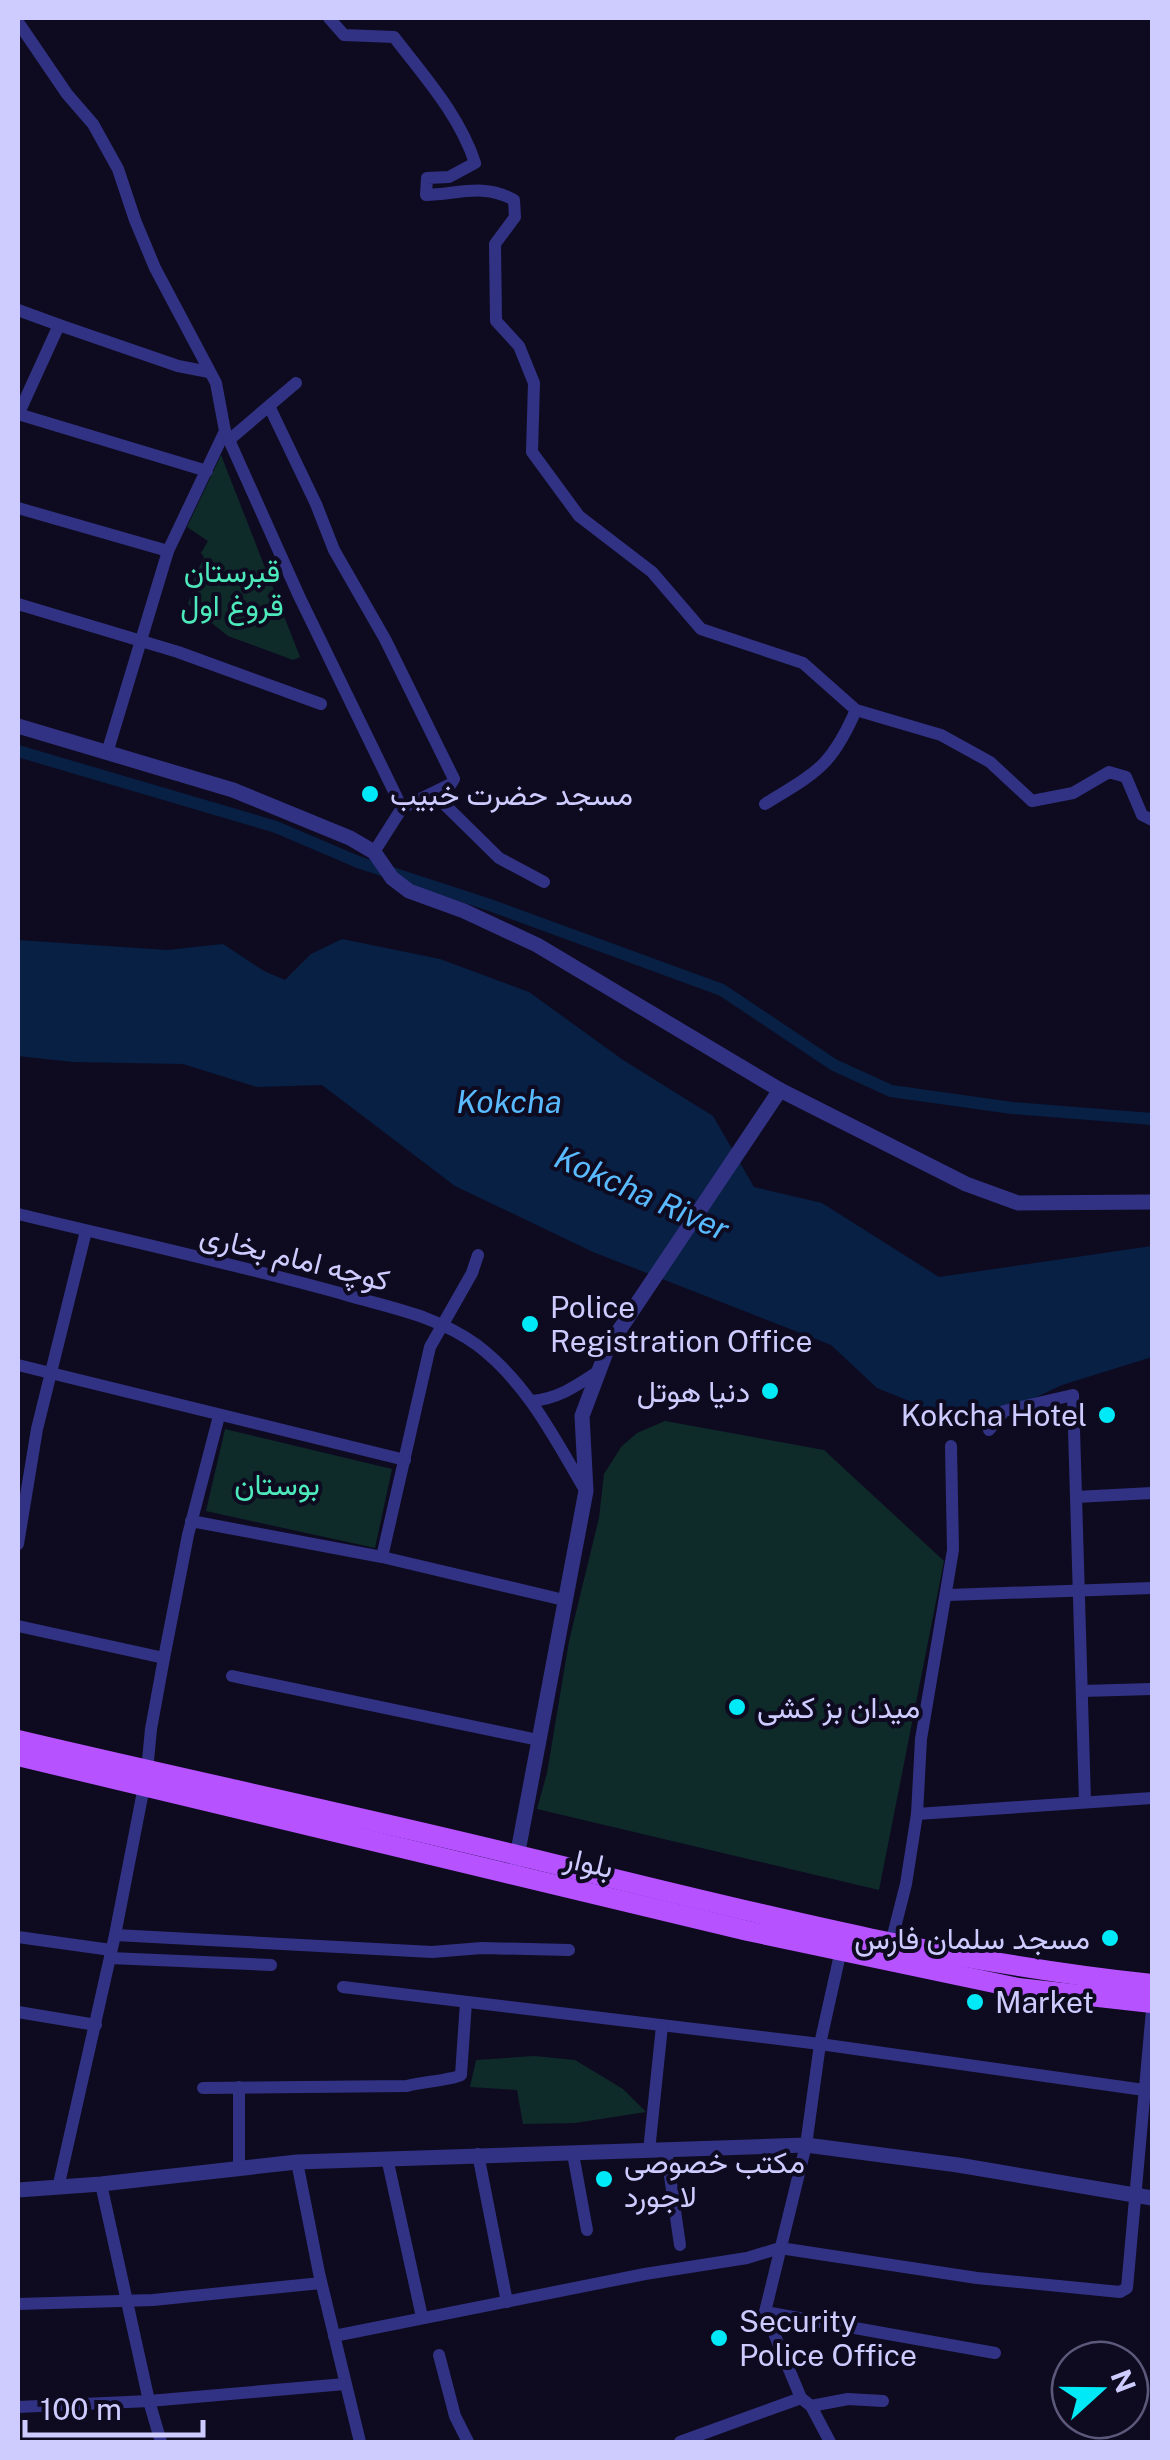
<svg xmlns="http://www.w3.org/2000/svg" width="1170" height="2460" viewBox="0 0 1170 2460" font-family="'Public Sans',Vazirmatn,sans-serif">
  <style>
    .green { fill: #0e2b29 }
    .water { fill: #072044 }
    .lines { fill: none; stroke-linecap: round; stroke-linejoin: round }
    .canal { stroke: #072044; stroke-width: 12 }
    .minor { stroke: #323284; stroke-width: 12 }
    .tertiary { stroke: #323284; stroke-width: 15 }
    .primary { stroke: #b652ff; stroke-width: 20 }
    .poi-dot { fill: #00e9f6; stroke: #0e0b21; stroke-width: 4 }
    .labels { text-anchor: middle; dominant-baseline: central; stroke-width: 8; stroke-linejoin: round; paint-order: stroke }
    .park-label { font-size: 30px; fill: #4de9bb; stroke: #0e0b21 }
    .poi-label { font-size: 30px; fill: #cecbff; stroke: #0e0b21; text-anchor: start }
    .street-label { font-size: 30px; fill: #cecbff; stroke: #0e0b21 }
    .water-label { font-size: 32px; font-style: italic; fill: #59baff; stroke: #0e0b21 }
  </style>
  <rect width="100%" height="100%" fill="#0e0b21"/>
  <g class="green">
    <path d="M221,455L300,657L293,660L228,636L188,604L194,587L191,586L204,557L201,553L208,541L187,527Z"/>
    <path d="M665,1421L824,1450L944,1561L879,1890L537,1809L547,1773L569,1641L599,1518L604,1474L621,1447L637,1433Z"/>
    <path d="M225,1429L392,1469L375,1548L206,1511Z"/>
    <path d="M534,2056L575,2060L623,2089L646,2112L575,2123L523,2124L517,2090L470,2087L476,2060Z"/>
  </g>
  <path class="water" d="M342,939L440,959L529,992L623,1060L713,1116L754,1187L822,1203L939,1277L1152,1246V1357L1062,1385L1030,1400L968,1416L924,1407L877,1388L831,1345L593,1252L455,1186L322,1085L257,1087L183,1064L73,1062L18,1056V940L167,950L223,944L264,971L285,980L311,954Z"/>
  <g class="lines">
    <path class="canal" d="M18,751L276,827L358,862L490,905L722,990L834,1065L891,1091L1012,1108L1152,1119"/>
    <g class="minor">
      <path d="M329,18L344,35L394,37C424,76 460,116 475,163L449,177L427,178L426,195C458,194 484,183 514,200L515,217L495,244L496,321L519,346L534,383L532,452L579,516L652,572L701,629L803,663L856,710L941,735L990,762L1032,801L1073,793L1109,772L1126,777L1142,815L1152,820"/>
      <path d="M20,25L67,94L93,124L118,169L135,220L155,268L216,383L225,431L168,551L107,753"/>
      <path d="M18,310L59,325L18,415"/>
      <path d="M59,325L178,366L209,372"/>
      <path d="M270,408L316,504L334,550L385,639L454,779L451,784L402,808L374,852"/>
      <path d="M18,414L207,471"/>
      <path d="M225,431L299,596L402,808"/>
      <path d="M229,440L296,383"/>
      <path d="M18,508L168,551"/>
      <path d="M18,604L178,652L321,704"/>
      <path d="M433,793L499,858L544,882"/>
      <path d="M765,804C817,772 831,767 856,710"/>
      <path d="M18,1214C126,1240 235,1264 343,1294C390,1308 436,1315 477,1345C527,1383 554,1437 585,1490"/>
      <path d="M18,1365L405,1460"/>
      <path d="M532,1401C560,1398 576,1386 599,1371"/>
      <path d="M989,1430L1004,1411L1073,1395L1085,1802"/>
      <path d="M1076,1497L1152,1493"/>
      <path d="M191,1521L382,1557L564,1600"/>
      <path d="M18,1544L37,1429L86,1231"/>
      <path d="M382,1557L430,1347L472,1273L478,1255"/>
      <path d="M948,1595L1152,1588"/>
      <path d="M18,1626L164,1658L151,1729L147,1771L115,1935L58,2188"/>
      <path d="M164,1658L188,1535L219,1416"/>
      <path d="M232,1676L538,1740"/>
      <path d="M1082,1691L1152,1689"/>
      <path d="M917,1814L1152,1798"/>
      <path d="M115,1935L432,1952L482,1948L569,1950"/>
      <path d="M18,1937L111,1950"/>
      <path d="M890,1947L906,1884L917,1814L921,1739L953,1550L951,1446"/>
      <path d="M110,1958L271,1965"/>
      <path d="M343,1987L820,2044L1144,2090"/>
      <path d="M18,2012L96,2025"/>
      <path d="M203,2088L407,2086C421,2082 453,2080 461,2075L466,2002"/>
      <path d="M666,2149L680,2245"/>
      <path d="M649,2151L662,2026"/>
      <path d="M478,2154L507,2302"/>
      <path d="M573,2154L587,2230"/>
      <path d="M387,2158L422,2317"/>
      <path d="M297,2162L319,2273L360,2442"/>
      <path d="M239,2170V2087"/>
      <path d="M101,2184L149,2401L161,2442"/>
      <path d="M18,2304L153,2300L321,2283"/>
      <path d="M765,2312L995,2353"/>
      <path d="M334,2336L645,2274L747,2258L780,2248L977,2278L1120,2292L1127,2288L1152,2010"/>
      <path d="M439,2355L455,2416L468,2442"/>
      <path d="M811,2406L848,2399L883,2401"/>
      <path d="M18,2407L149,2401L345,2384"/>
      <path d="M680,2442L801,2398"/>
      <path d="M830,2442L811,2406L801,2398L765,2312L806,2145L820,2044L841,1950"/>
    </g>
    <g class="tertiary">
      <path d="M18,726L233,790L350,838L374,852L392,878L409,891L464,911L537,945L780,1090L966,1184L1018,1203L1152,1202"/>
      <path d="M516,1862L586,1491L582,1416L608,1347L780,1090"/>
      <path d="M18,2190L101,2184L297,2162L806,2145L958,2165L1152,2198"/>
    </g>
    <g class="primary">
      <path d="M18,1740C183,1779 349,1814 513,1854C723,1905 938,1962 1152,1984"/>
      <path d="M18,1756L748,1931L1018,1988L1152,2003"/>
    </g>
  </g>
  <g class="poi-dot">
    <circle cx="370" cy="794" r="10"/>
    <circle cx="530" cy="1324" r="10"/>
    <circle cx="770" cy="1391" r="10"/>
    <circle cx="1107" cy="1415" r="10"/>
    <circle cx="737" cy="1707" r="10"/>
    <circle cx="1110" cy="1938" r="10"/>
    <circle cx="975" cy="2002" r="10"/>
    <circle cx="604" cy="2179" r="10"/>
    <circle cx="719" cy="2338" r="10"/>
  </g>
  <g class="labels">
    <g class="park-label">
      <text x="232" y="571">قبرستان<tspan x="232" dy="34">قروغ اول</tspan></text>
      <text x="277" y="1484">بوستان</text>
    </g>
    <g class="poi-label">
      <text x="390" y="794">مسجد حضرت خبیب</text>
      <text x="550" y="1307">Police<tspan x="550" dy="34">Registration Office</tspan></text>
      <text x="750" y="1391" text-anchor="end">دنیا هوتل</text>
      <text x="1087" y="1415" text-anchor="end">Kokcha Hotel</text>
      <text x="757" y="1707">میدان بز کشی</text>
      <text x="1090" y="1938" text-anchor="end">مسجد سلمان فارس</text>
      <text x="995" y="2002">Market</text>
      <text x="624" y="2162">مکتب خصوصی<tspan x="624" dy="34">لاجورد</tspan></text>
      <text x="739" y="2321">Security<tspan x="739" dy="34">Police Office</tspan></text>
    </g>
    <g class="street-label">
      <text transform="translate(295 1257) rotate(14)">کوچه امام بخاری</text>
      <text transform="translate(589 1862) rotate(13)">بلوار</text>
    </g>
    <g class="water-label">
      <text x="509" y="1101">Kokcha</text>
      <text transform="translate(642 1193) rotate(24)">Kokcha River</text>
    </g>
  </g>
  <rect width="1170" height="2460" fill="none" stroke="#cecbff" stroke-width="40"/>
  <g transform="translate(1100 2390) rotate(69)"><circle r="48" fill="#0e0b21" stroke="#5b587a" stroke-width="2.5"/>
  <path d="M0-8L18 38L0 25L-18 38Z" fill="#00e9f6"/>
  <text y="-15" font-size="28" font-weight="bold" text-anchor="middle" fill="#cecbff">N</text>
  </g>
  <path d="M25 2420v15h178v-15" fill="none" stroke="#cecbff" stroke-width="5"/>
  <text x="40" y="2420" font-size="30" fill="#cecbff" stroke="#0e0b21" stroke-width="8" paint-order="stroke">100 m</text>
</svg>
